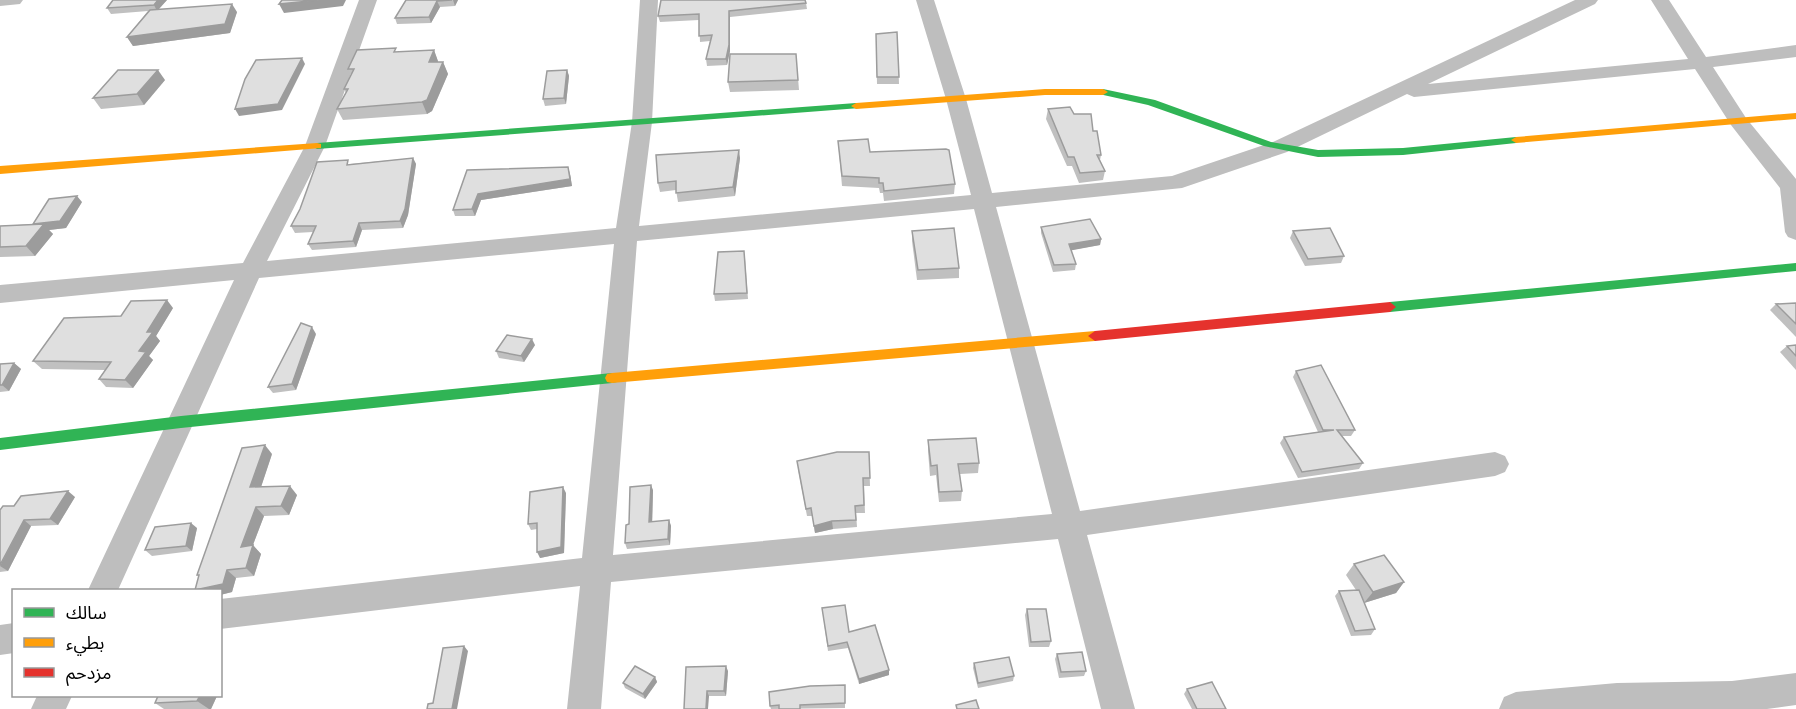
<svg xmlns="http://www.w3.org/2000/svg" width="1796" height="709" viewBox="0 0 1796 709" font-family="Helvetica,'Noto Sans Arabic',sans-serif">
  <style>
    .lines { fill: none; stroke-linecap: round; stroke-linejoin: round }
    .street { fill: #bebebe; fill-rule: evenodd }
    .fast { fill: #30b455; fill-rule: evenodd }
    .slow { fill: #ff9f0a; fill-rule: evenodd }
    .jam { fill: #e5322d; fill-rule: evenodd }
    .wall { fill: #c0c0c0 }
    .shaded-wall { fill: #9c9c9c }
    .building { fill: #dfdfdf; stroke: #9c9c9c; stroke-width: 1.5 }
  </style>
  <rect width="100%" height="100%" fill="#fff"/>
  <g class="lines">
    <g class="street">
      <path d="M0,0H23L20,4L0,6Z"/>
      <path d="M359,0H377L325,146L267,261L616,228L632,122L640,0H658L652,122L639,226L971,195L946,99L916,0H934L966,99L992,193L1172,176L1273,142L1575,0H1598L1595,4L1428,84L1688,59L1651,0H1669L1706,57L1796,45V57L1713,67L1746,118L1796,179V240L1788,237L1785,232L1780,188L1731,125L1695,69L1414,97L1407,94L1287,152L1182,188L996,207L1080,511L1495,452L1505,456L1509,464L1505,472L1495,476L1087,535L1135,709H1101L1058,539L611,582L601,709H567L580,586L220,629V599L582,558L614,244L259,278L118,590H88L234,280L0,303V285L243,263L305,146ZM974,209L1052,514L613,555L637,241Z"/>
      <path d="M14,623V653L0,655V625Z"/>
      <path d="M1796,673V705L1767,709H1499L1504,697L1516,692L1617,683L1732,681Z"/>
      <path d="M37,696H72L66,709H31Z"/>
    </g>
    <g class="fast">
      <path d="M1103,89L1155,100L1271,142L1318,150L1403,148L1516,137L1521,140L1516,143L1403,155L1318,157L1264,146L1148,105L1099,94V90Z"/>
      <path d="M856,103L860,104V108L317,149L312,146L317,143Z"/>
      <path d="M1796,263V271L1390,312L1384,307L1390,302Z"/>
      <path d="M612,373L617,374L619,378L617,382L612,383L181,428L0,450V438L181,416Z"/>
    </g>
    <g class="slow">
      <path d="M1045,89H1103L1108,92L1103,95H1045L856,109L851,106L856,103Z"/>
      <path d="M1796,113V119L1516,143L1511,140L1516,137Z"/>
      <path d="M317,143L321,144V148L0,174V166Z"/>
      <path d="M1095,331L1102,336L1095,341L612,383L607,382L605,378L607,374L612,373Z"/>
    </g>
    <path class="jam" d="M1390,302L1396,307L1390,312L1095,341L1088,336L1095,331Z"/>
  </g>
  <g class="wall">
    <path d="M113,0H167L159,9L237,12L230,33L133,46L127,37L148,11L111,14L107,8Z"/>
    <path d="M406,0H458L455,6L440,7L431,23L397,24L395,18Z"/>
    <path d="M806,3L807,9L730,17V51L727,65L707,66L706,59L710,41L700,42L699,20L660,22L658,16Z"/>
    <path d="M897,32L899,84H877L876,34Z"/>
    <path d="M434,50L438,62H443L448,74L432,111L427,114L343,120L337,109L346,93L344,89L351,75L348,69L397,52Z"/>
    <path d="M796,54L799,90L730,92L728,82Z"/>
    <path d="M567,70L569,76L566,104L545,106L543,99Z"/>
    <path d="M165,80L144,105L101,109L93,98Z"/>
    <path d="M1048,109L1074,114L1093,131L1101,155L1100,160L1105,171L1103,180L1079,183L1072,166H1067L1046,119Z"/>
    <path d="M838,141L870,152L955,184L954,194L884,201L883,193H880L879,188L842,186Z"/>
    <path d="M413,158L416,164L408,215L403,228L362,230L356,247L312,250L308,244L313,232L295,233L291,226L350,164Z"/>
    <path d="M740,158L735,196L678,202L676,190L660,192L658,183Z"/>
    <path d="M467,170L570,174L572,186L481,200L475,216H455L453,210Z"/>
    <path d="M82,202L66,228L49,230L53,234L35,256L0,257V226L33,224Z"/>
    <path d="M1041,227L1101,239L1100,245L1071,250L1076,264L1075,270L1053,272L1041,233Z"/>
    <path d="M912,231L959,268V278L917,280L912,241Z"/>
    <path d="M1293,231L1344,256L1341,263L1305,266L1290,238Z"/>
    <path d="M745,258L748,299L715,301L714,294Z"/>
    <path d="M1796,303V337L1770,310L1776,304Z"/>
    <path d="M173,308L156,336L160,341L149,356L153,360L133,388L106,387L99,379L105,370L42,369L33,361L121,316Z"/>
    <path d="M316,334L296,390L273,393L268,387Z"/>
    <path d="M535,345L524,362L499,358L496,351Z"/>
    <path d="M1796,345V370L1780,352L1787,346Z"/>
    <path d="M14,363L21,369L9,391L0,392V364Z"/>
    <path d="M1296,371L1355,430L1351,436H1341L1363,463L1359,469L1298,478L1280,443L1284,437L1318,432L1293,377Z"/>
    <path d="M928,440L979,463L978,473L960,474L962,491L961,501L939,502L936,475L930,476L928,451Z"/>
    <path d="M869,452L870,486H864L865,513H856L857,527L833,529L815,533L812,516H807L798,469Z"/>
    <path d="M272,454L261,487L297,495L289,515L264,516L253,545L261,554L254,576L236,578L232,592L220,595V591H196L199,577L197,575Z"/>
    <path d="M653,490L652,522L669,520L671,526L670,545L627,549L625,543L629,524Z"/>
    <path d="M566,493L564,553L540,558L537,529L531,530L528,524Z"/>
    <path d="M75,497L58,525L31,526L8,571L0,572V510L14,506Z"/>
    <path d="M197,528L192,551L152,556L145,550Z"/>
    <path d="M1354,564L1404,582L1396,593L1364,603L1375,629L1371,635L1351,636L1335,596L1339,591L1356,590L1346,575Z"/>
    <path d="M822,608L889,670V675L859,684L848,648L828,651Z"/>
    <path d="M1027,609L1051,641L1049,647H1029L1025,615Z"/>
    <path d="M1057,654L1086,671L1084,676L1059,678L1055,659Z"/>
    <path d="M974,663L1014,676L1013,681L978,688L973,668Z"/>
    <path d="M728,671L726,696H709L684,709Z"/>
    <path d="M655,677L657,682L645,699L625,688L623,683Z"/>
    <path d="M845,685V708L771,709L770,706Z"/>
    <path d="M1187,689L1226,709H1192L1184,694Z"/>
    <path d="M158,696H217L211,709H164L155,703Z"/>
  </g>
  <g class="shaded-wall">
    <path d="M158,0H167L157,11L154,5Z"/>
    <path d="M319,0H346L343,6L284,13L279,4Z"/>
    <path d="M453,0H458L455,6Z"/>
    <path d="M437,1L440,7L431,23L429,17Z"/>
    <path d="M232,4L237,12L230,33L133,46L127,37Z"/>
    <path d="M729,11L730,17V51L727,65L726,59Z"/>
    <path d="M434,50L438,61L433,74L429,62Z"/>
    <path d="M302,58L305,64L282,110L239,116L235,109Z"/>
    <path d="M443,62L448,74L432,111L427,114L422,102Z"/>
    <path d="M158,70L165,80L144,105L137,94Z"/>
    <path d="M567,70L569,76L566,104L564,98Z"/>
    <path d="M739,150L740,158L735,196L733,187Z"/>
    <path d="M413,158L416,164L408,215L403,228L400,221Z"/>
    <path d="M568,167L570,174L572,186L481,200L475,216L472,209L478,194Z"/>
    <path d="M77,196L82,202L66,228L49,230L53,234L35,256L26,246L33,225Z"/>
    <path d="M359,223L362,230L356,247L353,241Z"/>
    <path d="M1101,239L1100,245L1068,251L1069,244Z"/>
    <path d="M167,300L173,308L156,336L160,341L149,356L153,360L133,388L125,380L139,351L147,332Z"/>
    <path d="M312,327L316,334L296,390L292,384Z"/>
    <path d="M532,339L535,345L524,362L521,356Z"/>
    <path d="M14,363L21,369L9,391L2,385Z"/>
    <path d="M265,445L272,454L258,496L250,487Z"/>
    <path d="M651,485L653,490L652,528L649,522Z"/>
    <path d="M290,486L297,495L289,515L281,506Z"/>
    <path d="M563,487L566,493L564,553L540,558L537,552Z"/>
    <path d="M68,491L75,497L58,525L50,519Z"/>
    <path d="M256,507L264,516L249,555L241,547Z"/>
    <path d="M24,520L31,526L8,571L0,566Z"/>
    <path d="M669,520L671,526L670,545L668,539Z"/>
    <path d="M832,521L833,529L815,533L814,526Z"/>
    <path d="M191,523L197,528L192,551L186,546Z"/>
    <path d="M253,545L261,554L254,576L246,568Z"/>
    <path d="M227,570L236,578L232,592L220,595V591L195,590Z"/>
    <path d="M1404,582L1396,593L1364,603L1373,592Z"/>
    <path d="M464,646L468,651L457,709H452Z"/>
    <path d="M726,666L728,671L726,696L724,691Z"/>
    <path d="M889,670V675L859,684V679Z"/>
    <path d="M655,677L657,682L645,699L643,694Z"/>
    <path d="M707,691L709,696L708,709H706Z"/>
    <path d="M200,696H217L211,709H209L197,701Z"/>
  </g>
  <g class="building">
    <path d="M113,0H158L154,5L107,8Z"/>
    <path d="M282,0H319L279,4Z"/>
    <path d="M406,0H452L437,1L429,17L395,18Z"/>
    <path d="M661,0H805L806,3L729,11V45L726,59H706L712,35L699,36V14L658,16Z"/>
    <path d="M232,4L225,24L127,37L150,10Z"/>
    <path d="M897,32L899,77H877L876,34Z"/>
    <path d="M396,48L394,52L434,50L429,62H443L427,100L422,102L337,109L348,89H344L354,69H348L357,50Z"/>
    <path d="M730,54H796L798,80L728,82Z"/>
    <path d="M302,58L278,104L235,109L245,79L256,60Z"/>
    <path d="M118,70H158L137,94L93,98Z"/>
    <path d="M567,70L564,98L543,99L547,71Z"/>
    <path d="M1070,107L1074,114H1091L1093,131H1097L1101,155H1097L1105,171L1080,173L1074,157H1068L1048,109Z"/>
    <path d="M868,139L870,152L946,149L949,150L955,184L884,191L883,183H879V178L842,176L838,141Z"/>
    <path d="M739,150L733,187L676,193V181L658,183L656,155Z"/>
    <path d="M413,158L405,209L400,221L359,223L353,241L308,244L316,226H291L300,209L317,162L348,160L347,165Z"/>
    <path d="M568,167L570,179L478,194L472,209L453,210L467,170Z"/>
    <path d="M77,196L60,221L33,224L49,199Z"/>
    <path d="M1090,219L1101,239L1069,244L1076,264L1054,265L1041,227Z"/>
    <path d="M44,224L26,246L0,247V226Z"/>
    <path d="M954,228L959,268L918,270L912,231Z"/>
    <path d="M1330,228L1344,256L1308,259L1293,231Z"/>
    <path d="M744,251L747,293L714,294L718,252Z"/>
    <path d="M167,300L147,332H153L139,351L146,352L125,380L99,379L111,362L33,361L64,318L121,316L131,301Z"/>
    <path d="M1796,303V324L1776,304Z"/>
    <path d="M301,323L312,327L292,384L268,387Z"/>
    <path d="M507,335L532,339L521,356L496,351Z"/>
    <path d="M1796,345V356L1787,346Z"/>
    <path d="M14,363L2,385H0V364Z"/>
    <path d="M1321,365L1355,430H1337L1363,463L1302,472L1284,437L1334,430H1323L1296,371Z"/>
    <path d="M976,438L979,463L958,464L962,491L939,492L937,465L931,466L928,440Z"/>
    <path d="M265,445L250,487L290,486L281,506L256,507L241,547L253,545L246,568L227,570L223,584L195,590L199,575H197L242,448Z"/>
    <path d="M837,452H869L870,478H863L864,505L855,506L856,520L832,521L814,526L811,508L806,509L797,461Z"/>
    <path d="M651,485L649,522L669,520L668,539L625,543L626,525L629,524L630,487Z"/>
    <path d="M563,487L561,547L537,552V523L528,524L530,492Z"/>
    <path d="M68,491L50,519L24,520L0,565V510L3,506H14L21,496Z"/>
    <path d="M191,523L186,546L145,550L155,527Z"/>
    <path d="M1384,555L1404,582L1373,592L1354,564Z"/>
    <path d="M1359,590L1375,629L1355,631L1339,591Z"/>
    <path d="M845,605L849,632L875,625L889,670L859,679L847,642L828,646L822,608Z"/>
    <path d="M1027,609H1046L1051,641L1031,642Z"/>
    <path d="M464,646L452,709H427L428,704L433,703L443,648Z"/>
    <path d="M1082,652L1086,671L1061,672L1057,654Z"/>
    <path d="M1009,657L1014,676L978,683L974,663Z"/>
    <path d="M635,666L655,677L643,694L623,683Z"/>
    <path d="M726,666L724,691H707L706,709H684L686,667Z"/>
    <path d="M1212,682L1226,709H1197L1187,689Z"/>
    <path d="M845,685V703L800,705V709H779V705L770,706L769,692L810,686Z"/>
    <path d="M158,696H200L197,701L155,703Z"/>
    <path d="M976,700L979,709H957L956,705Z"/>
  </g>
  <rect x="12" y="589" width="210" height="108" fill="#ffffff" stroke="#999999" stroke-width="1.5"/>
  <rect x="24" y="608" width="30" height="9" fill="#30b455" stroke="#999999" stroke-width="1.5"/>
  <text x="66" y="619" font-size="18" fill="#000000">سالك</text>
  <rect x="24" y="638" width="30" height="9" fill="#ff9f0a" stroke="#999999" stroke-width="1.5"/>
  <text x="66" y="649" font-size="18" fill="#000000">بطيء</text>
  <rect x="24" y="668" width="30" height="9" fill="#e5322d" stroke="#999999" stroke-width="1.5"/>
  <text x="66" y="679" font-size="18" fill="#000000">مزدحم</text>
</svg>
